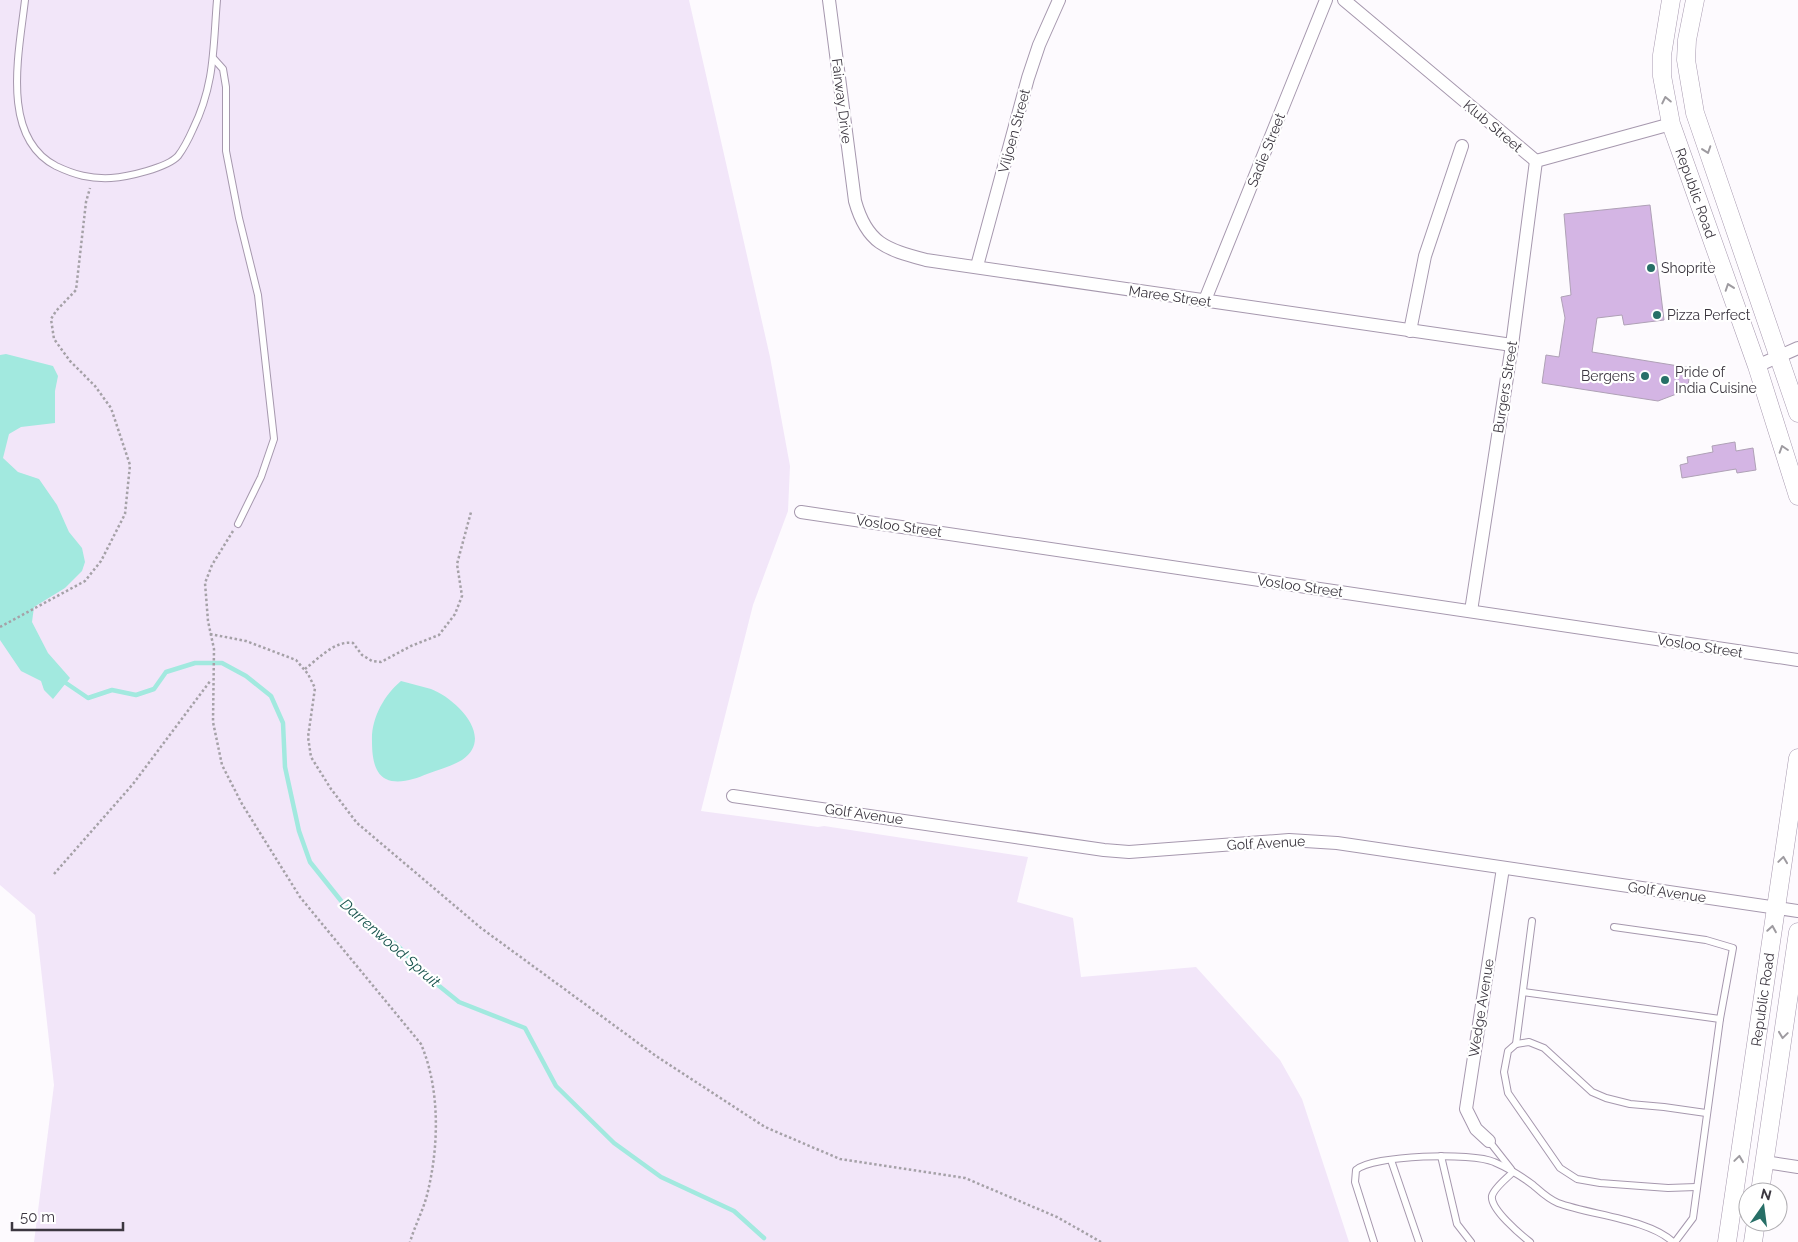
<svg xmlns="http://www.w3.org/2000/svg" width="1798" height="1242" viewBox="0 0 1798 1242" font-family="Raleway,sans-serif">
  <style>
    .green { fill: #f2e6f9 }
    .water { fill: #a2e9df }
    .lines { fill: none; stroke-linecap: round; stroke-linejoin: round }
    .stream { stroke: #a2e9df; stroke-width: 4.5 }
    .building { fill: #d4b5e4; stroke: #afa1b6 }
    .service-casing { stroke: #a698ae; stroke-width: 8 }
    .minor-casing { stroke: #a698ae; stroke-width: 14 }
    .secondary-casing { stroke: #a698ae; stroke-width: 19 }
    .path { stroke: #a5a1a7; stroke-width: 2.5; stroke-dasharray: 2.5 2.5; stroke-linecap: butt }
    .service { stroke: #fff; stroke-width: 6 }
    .minor { stroke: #fff; stroke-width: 12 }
    .secondary { stroke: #fff; stroke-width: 18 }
    .oneway { stroke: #9e9ba0 }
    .poi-dot { fill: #276f67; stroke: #fff; stroke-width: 2 }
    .labels { text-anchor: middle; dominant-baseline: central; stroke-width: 4.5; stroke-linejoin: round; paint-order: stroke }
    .street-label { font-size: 14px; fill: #3c3740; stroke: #fff }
    .poi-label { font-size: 14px; fill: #3c3740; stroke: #fff; text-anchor: start }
    .water-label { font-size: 15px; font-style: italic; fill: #16534c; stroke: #fff }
  </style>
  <rect width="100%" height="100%" fill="#fdfafe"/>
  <path class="green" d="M0,0H689L770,357L790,466L788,511L753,605L701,811L818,827L824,826L1028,857L1017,902L1073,918L1081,977L1196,967L1280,1060L1302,1099L1349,1242H34L54,1085L35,915L0,885Z"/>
  <g class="water">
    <path d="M6,354L53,366L58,376L55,391V423L21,427L9,434L3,458L18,472L39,479L57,505L69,532L82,548L85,562L82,571L65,588L34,607L32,622L48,653L70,678L53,699L44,690L41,681L21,671L0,640V355Z"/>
    <path d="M401,681C411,684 421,686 431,689C455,698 496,737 462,760C452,766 438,770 427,774C415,779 398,785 386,779C373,773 372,753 372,741C371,719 384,695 401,681Z"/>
  </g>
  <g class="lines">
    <path class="stream" d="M63,681L88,698L112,690L136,695L154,689L166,672L195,663H222L246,676L271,696L283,723L285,767L299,831L310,862L342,902L398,946L428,977L459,1002L525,1028L556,1086L614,1143L661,1177L734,1211L764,1238"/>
  </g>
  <g class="building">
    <path d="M1650,205L1664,320L1624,325L1622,315L1597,318L1592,352L1691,368L1687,390L1658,401L1542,383L1546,355L1559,357L1565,318L1561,297L1571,295L1564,214Z"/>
    <path d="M1735,442L1736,451L1753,448L1756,470L1737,473L1736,469L1682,478L1680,465L1688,463L1687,457L1713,452L1712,446Z"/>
  </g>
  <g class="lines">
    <g class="service-casing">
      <g id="service">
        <path d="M25,0C19,53 0,137 56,166C75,175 90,179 111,178C127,177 167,168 178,156C184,148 189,138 193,129C215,84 213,48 217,0"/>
        <path d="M214,59L223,69L226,87V151L239,218L258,295L274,439L261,477L238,524"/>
        <path d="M1614,927L1706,940L1733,948L1720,1019L1693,1218L1675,1242"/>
        <path d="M1523,992L1720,1019"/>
        <path d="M1516,1044L1532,921"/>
        <path d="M1489,1141L1511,1169"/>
        <path d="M1441,1156L1457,1224L1471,1242"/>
        <path d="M1391,1160L1419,1242"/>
        <path d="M1513,1172C1507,1178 1494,1188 1492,1196C1490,1209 1521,1235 1530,1242"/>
        <path d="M1696,1187L1668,1188L1600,1183L1577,1179L1560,1168L1508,1093L1504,1072L1508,1051L1516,1044L1529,1042L1544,1048L1592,1092L1606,1098L1630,1104L1664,1107L1706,1113"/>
        <path d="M1374,1242L1355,1182L1356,1170C1372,1155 1473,1152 1494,1162C1508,1168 1521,1176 1533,1185C1541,1192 1548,1199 1558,1203C1590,1215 1649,1219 1673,1242"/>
      </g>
    </g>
    <g class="minor-casing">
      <g id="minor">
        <path d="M829,0L855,201C867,244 886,249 926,260L1512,345"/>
        <path d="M1344,0L1536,161"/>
        <path d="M1536,161L1671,124"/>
        <path d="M977,266L1028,78L1039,45L1059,0"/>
        <path d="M1205,300L1326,0"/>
        <path d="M1410,331L1425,256L1462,146"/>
        <path d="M1757,366L1798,348"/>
        <path d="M801,512L1798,660"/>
        <path d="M1471,611L1512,345L1536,161"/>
        <path d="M733,796L1104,850L1129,852L1289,840L1337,843L1798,911"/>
        <path d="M1489,1141L1476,1129L1466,1109L1503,868"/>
        <path d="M1765,1162L1798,1167"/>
      </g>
    </g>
    <g class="secondary-casing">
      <g id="secondary">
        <path id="s1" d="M1671,0L1662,55V76L1671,124L1757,366L1798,496"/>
        <path d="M1695,0L1687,40L1686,60L1695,113L1798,413"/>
        <path d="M1760,1192L1798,932"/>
        <path id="s2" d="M1727,1242L1798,758"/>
        <path d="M1753,1242L1756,1222"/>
      </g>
    </g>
    <g class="path">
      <path d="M233,531L212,565L205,583L208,621L214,649L213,722L222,765L242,804L300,897L421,1044C440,1089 439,1144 428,1191C424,1209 415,1225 410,1242"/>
      <path d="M0,627L85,581L101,561L125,514L130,465L111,408L95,386L70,361L54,339L51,319L56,311L76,290L86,202L90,188"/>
      <path d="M210,634L246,641L296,660L308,674L315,688L308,737L311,757L331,789L357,823L481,928L656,1056L765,1127L840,1159L965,1178L1057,1217L1101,1242"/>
      <path d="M305,669C318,659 335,640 353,643L362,655L372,661L381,662L411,646L439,635L455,614L462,596L457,564L471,512"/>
      <path d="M54,874L133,784L211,680"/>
    </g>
    <use href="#service" class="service"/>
    <use href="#minor" class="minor"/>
    <use href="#secondary" class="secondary"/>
  </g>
  <defs><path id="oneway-chevron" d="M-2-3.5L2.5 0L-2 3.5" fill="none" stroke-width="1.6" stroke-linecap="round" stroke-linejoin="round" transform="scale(1.25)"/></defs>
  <g class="oneway">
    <use href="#oneway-chevron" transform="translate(1666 100) rotate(-102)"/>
    <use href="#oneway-chevron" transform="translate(1707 150) rotate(71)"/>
    <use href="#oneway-chevron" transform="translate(1729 287) rotate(-109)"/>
    <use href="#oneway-chevron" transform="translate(1783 449) rotate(-108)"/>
    <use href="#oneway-chevron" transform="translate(1783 860) rotate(-82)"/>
    <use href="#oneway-chevron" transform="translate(1772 929) rotate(-81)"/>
    <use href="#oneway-chevron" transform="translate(1783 1035) rotate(98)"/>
    <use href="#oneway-chevron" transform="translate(1739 1159) rotate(-82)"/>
  </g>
  <g class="poi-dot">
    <circle cx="1651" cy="268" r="5"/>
    <circle cx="1657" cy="315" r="5"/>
    <circle cx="1645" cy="376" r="5"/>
    <circle cx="1665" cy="380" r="5"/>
  </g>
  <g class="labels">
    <g class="street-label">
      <text transform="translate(842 101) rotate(83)">Fairway Drive</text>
      <text transform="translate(1493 126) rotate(40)">Klub Street</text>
      <text transform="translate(1014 131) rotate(-75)">Viljoen Street</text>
      <text transform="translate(1266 150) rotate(-68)">Sadie Street</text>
      <text stroke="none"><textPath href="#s1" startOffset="199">Republic Road</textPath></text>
      <text transform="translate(1170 296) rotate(8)">Maree Street</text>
      <text transform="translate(1505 387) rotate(-81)">Burgers Street</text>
      <text transform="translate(899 526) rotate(8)">Vosloo Street</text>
      <text transform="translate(1300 586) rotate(8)">Vosloo Street</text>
      <text transform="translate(1700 646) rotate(9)">Vosloo Street</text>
      <text transform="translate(864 814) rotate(8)">Golf Avenue</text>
      <text transform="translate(1266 843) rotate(-3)">Golf Avenue</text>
      <text transform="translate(1667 892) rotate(8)">Golf Avenue</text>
      <text stroke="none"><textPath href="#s2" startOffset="245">Republic Road</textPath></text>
      <text transform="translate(1481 1008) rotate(-81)">Wedge Avenue</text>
    </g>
    <g class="poi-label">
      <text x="1661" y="268">Shoprite</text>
      <text x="1667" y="315">Pizza Perfect</text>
      <text x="1675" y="372">Pride of<tspan x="1675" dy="16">India Cuisine</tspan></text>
      <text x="1635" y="376" text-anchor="end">Bergens</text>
    </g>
    <g class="water-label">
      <text transform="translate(390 943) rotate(41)">Darrenwood Spruit</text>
    </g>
  </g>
  <g transform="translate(1763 1207) rotate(14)"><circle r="24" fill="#ffffff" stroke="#b1afb3"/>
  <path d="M0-4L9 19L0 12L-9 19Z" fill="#276f67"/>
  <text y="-8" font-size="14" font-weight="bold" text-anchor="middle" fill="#3c3740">N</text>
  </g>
  <path d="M12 1222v8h111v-8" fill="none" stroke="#3c3740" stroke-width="2.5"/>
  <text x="20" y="1222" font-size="15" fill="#3c3740" stroke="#ffffff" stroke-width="4" paint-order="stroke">50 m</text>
</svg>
